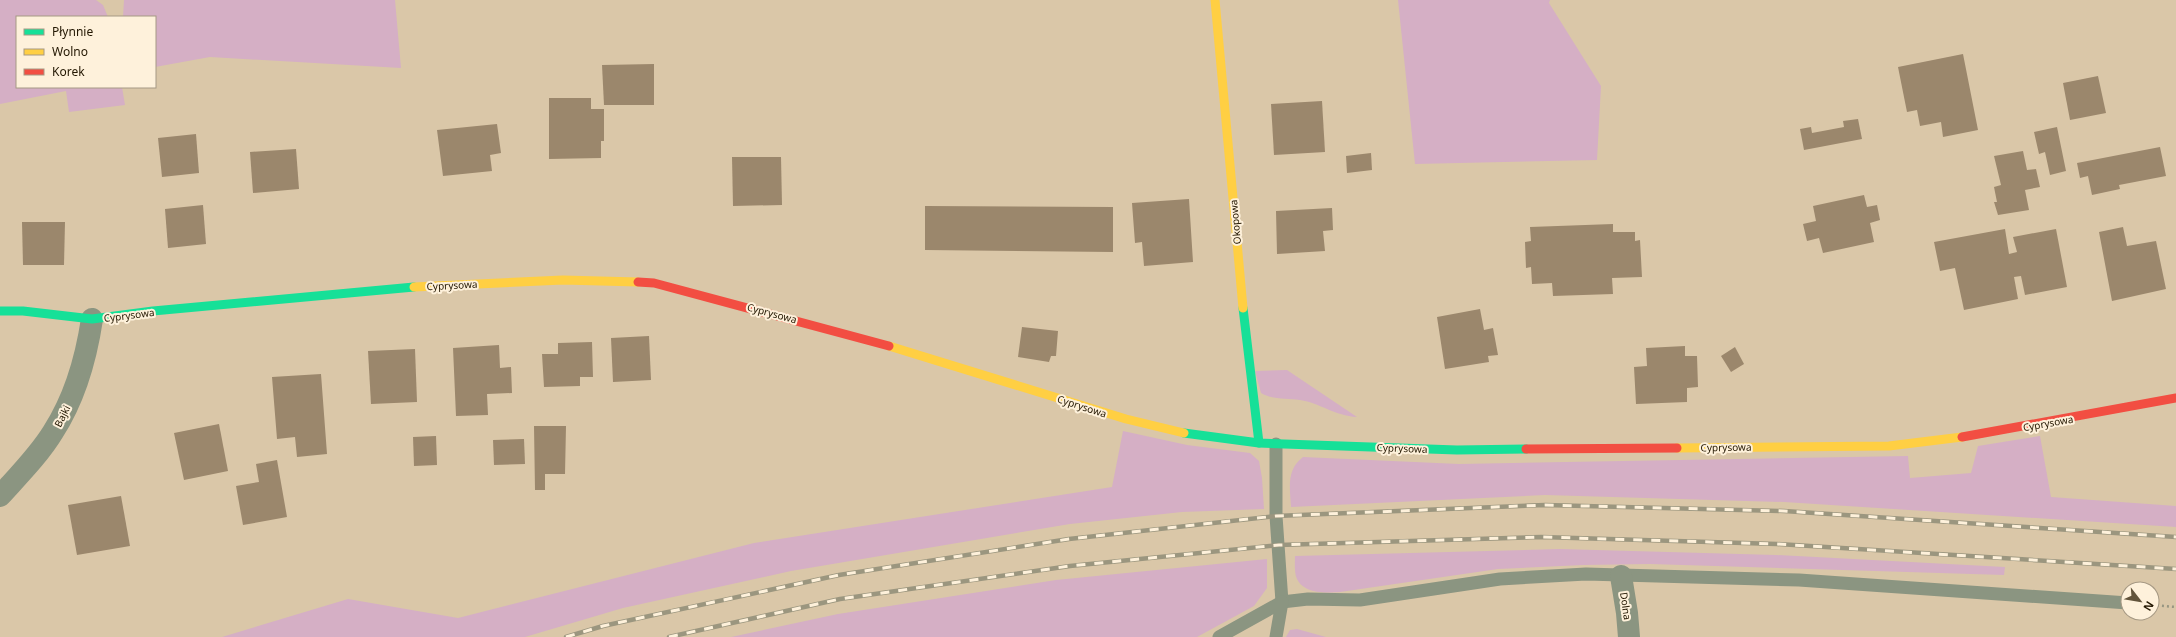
<svg xmlns="http://www.w3.org/2000/svg" width="2176" height="637" viewBox="0 0 2176 637" font-family="'Noto Sans',sans-serif">
  <style>
    .green { fill: #d5afc5 }
    .building { fill: #9b876c }
    .lines { fill: none; stroke-linecap: round; stroke-linejoin: round }
    .path { stroke: #979682; stroke-width: 2.5; stroke-dasharray: 2 3; stroke-linecap: butt }
    .lane { stroke: #8b9581; stroke-width: 13 }
    .street { stroke: #8b9581; stroke-width: 22 }
    .fast { stroke: #16e098; stroke-width: 9 }
    .slow { stroke: #ffcf43; stroke-width: 9 }
    .jam { stroke: #f24e42; stroke-width: 9 }
    .rail-casing { stroke: #9b967f; stroke-width: 4.5 }
    .rail { stroke: #fef1db; stroke-width: 3; stroke-dasharray: 9; stroke-linecap: butt }
    .labels { text-anchor: middle; dominant-baseline: central; stroke-width: 4; stroke-linejoin: round; paint-order: stroke }
    .street-label { font-size: 10px; fill: #221601; stroke: #fef1db }
  </style>
  <rect width="100%" height="100%" fill="#dac7a8"/>
  <g class="green">
    <path d="M0,0H96L103,5L108,17H17V87H122L125,105L69,112L66,91L0,104Z"/>
    <path d="M124,0H395L401,68L210,57L155,67V17H123Z"/>
    <path d="M1398,0H1550L1549,3L1601,86L1597,160L1415,164Z"/>
    <path d="M1287,370L1357,417C1335,416 1320,403 1300,400C1286,398 1273,400 1261,393L1255,371Z"/>
    <path d="M1123,431L1187,445L1250,453L1259,461L1262,478L1264,509L1182,512L1070,524L791,571L623,608L525,637H222L348,599L458,618L754,543L1112,487Z"/>
    <path d="M2040,436L2051,497L2176,506V527L1784,502L1545,495L1291,507C1290,488 1286,470 1303,457L1459,464L1908,456L1910,478L1971,473L1978,446Z"/>
    <path d="M1560,549L1776,555L2005,567L2004,575L1650,564L1583,565L1498,569L1340,592C1327,593 1304,594 1297,579C1294,573 1295,562 1295,556Z"/>
    <path d="M1267,559V588L1254,606L1197,637H731L838,614L1056,580Z"/>
    <path d="M1297,629L1326,637H1286L1290,630Z"/>
  </g>
  <g class="building">
    <path d="M1963,54L1978,130L1943,137L1941,122L1920,126L1917,110L1907,112L1898,67Z"/>
    <path d="M654,64V105H604L602,65Z"/>
    <path d="M2098,76L2106,113L2070,120L2063,83Z"/>
    <path d="M549,98H591V109H604V141H601V158L549,159Z"/>
    <path d="M1322,101L1325,152L1274,155L1271,104Z"/>
    <path d="M1858,119L1862,139L1804,150L1800,129L1811,127L1812,133L1844,127L1843,121Z"/>
    <path d="M497,124L501,153L490,155L492,171L443,176L437,130Z"/>
    <path d="M2057,127L2066,171L2050,175L2045,152L2039,154L2034,132Z"/>
    <path d="M196,134L199,173L162,177L158,138Z"/>
    <path d="M2160,147L2166,176L2119,185L2120,189L2092,195L2088,176L2080,178L2077,163Z"/>
    <path d="M296,149L299,189L253,193L250,152Z"/>
    <path d="M2023,151L2027,170L2036,169L2040,187L2025,190L2029,210L1998,215L1994,202H1997L1994,187L2001,185L1994,156Z"/>
    <path d="M1371,153L1372,170L1347,173L1346,156Z"/>
    <path d="M732,157H781L782,205L733,206Z"/>
    <path d="M1864,195L1867,207L1877,205L1880,220L1870,223L1874,242L1823,253L1819,238L1807,241L1803,224L1816,221L1813,206Z"/>
    <path d="M1189,199L1193,262L1144,266L1142,242L1135,243L1132,203Z"/>
    <path d="M203,205L206,244L168,248L165,209Z"/>
    <path d="M925,206L1113,207V252L925,250Z"/>
    <path d="M1332,208L1333,230L1323,231L1325,251L1277,254L1276,211Z"/>
    <path d="M22,222H65L64,265H23Z"/>
    <path d="M1613,224V232H1635V241L1640,240L1642,277L1612,278L1613,294L1553,296L1552,283L1532,284L1531,267L1526,268L1525,242L1531,241L1530,227Z"/>
    <path d="M2123,227L2127,246L2156,241L2166,289L2112,301L2099,232Z"/>
    <path d="M2005,229L2009,254L2017,252L2013,237L2056,229L2067,287L2025,295L2021,276L2014,277L2018,299L1964,310L1955,268L1940,271L1934,242Z"/>
    <path d="M1480,309L1484,330L1493,328L1498,355L1488,356L1489,362L1445,369L1437,317Z"/>
    <path d="M1022,327L1058,331L1056,356H1051L1049,362L1018,357Z"/>
    <path d="M649,336L651,380L613,382L611,338Z"/>
    <path d="M592,342L593,377H580V386L544,387L542,354H558V343Z"/>
    <path d="M499,345L500,368L511,367L512,393L487,394L488,415L456,416L453,348Z"/>
    <path d="M1685,346V356H1697L1698,387L1687,388V402L1636,404L1634,367L1647,366L1646,348Z"/>
    <path d="M1735,347L1744,364L1731,372L1721,356Z"/>
    <path d="M415,349L417,402L371,404L368,351Z"/>
    <path d="M321,374L327,454L297,457L295,437L277,439L272,377Z"/>
    <path d="M219,424L228,471L184,480L174,433Z"/>
    <path d="M534,426H566L565,474H545V490H535Z"/>
    <path d="M436,436L437,465L414,466L413,437Z"/>
    <path d="M524,439L525,464L494,465L493,440Z"/>
    <path d="M277,460L287,517L243,525L236,486L259,482L256,464Z"/>
    <path d="M121,496L130,546L77,555L68,505Z"/>
  </g>
  <g class="lines">
    <path class="path" d="M2152,605L2176,607"/>
    <g class="lane">
      <path d="M1276,444V516L1282,602L1308,599L1360,600L1500,579L1586,574L1799,580L2128,603"/>
      <path d="M1219,637L1282,602L1276,637"/>
    </g>
    <g class="street">
      <path d="M0,496C18,476 39,455 53,432C75,398 86,359 92,319"/>
      <path d="M1621,576L1627,613L1629,637"/>
    </g>
    <g class="fast">
      <path d="M1243,308L1259,443"/>
      <path d="M0,311H23L92,319L153,311L414,287"/>
      <path d="M1184,433L1259,443L1457,450L1526,449"/>
    </g>
    <g class="slow">
      <path d="M1215,0L1243,308"/>
      <path d="M414,287L563,280L638,282"/>
      <path d="M889,346L1126,419L1184,433"/>
      <path d="M1677,448L1889,446L1962,437"/>
    </g>
    <g class="jam">
      <path d="M638,282L654,283L889,346"/>
      <path d="M1962,437L2176,398"/>
      <path d="M1526,449L1677,448"/>
    </g>
    <g class="rail-casing">
      <g id="rail">
        <path d="M566,637L603,626L839,575L1069,539L1276,516L1545,505L1784,511L2176,537"/>
        <path d="M669,637L840,599L1070,566L1279,545L1541,537L1777,544L2176,569"/>
      </g>
    </g>
    <use href="#rail" class="rail"/>
  </g>
  <g class="labels">
    <g class="street-label">
      <text transform="translate(1235 222) rotate(-95)">Okopowa</text>
      <text transform="translate(452 285) rotate(-3)">Cyprysowa</text>
      <text transform="translate(772 313) rotate(15)">Cyprysowa</text>
      <text transform="translate(129 315) rotate(-7)">Cyprysowa</text>
      <text transform="translate(1082 406) rotate(18)">Cyprysowa</text>
      <text transform="translate(62 416) rotate(-63)">Bajki</text>
      <text transform="translate(2048 423) rotate(-10)">Cyprysowa</text>
      <text transform="translate(1726 447) rotate(-1)">Cyprysowa</text>
      <text transform="translate(1402 448) rotate(2)">Cyprysowa</text>
      <text transform="translate(1626 606) rotate(82)">Dolna</text>
    </g>
  </g>
  <rect x="16" y="16" width="140" height="72" fill="#fef1db" stroke="#a69984"/>
  <rect x="24" y="29" width="20" height="6" fill="#16e098" stroke="#a69984"/>
  <text x="52" y="36" font-size="12" fill="#221601">Płynnie</text>
  <rect x="24" y="49" width="20" height="6" fill="#ffcf43" stroke="#a69984"/>
  <text x="52" y="56" font-size="12" fill="#221601">Wolno</text>
  <rect x="24" y="69" width="20" height="6" fill="#f24e42" stroke="#a69984"/>
  <text x="52" y="76" font-size="12" fill="#221601">Korek</text>
  <g transform="translate(2140 601) rotate(121)"><circle r="19" fill="#fef1db" stroke="#a69984"/>
  <path d="M0-3L7 15L0 10L-7 15Z" fill="#62543b"/>
  <text y="-6" font-size="11" font-weight="bold" text-anchor="middle" fill="#221601">N</text>
  </g>
</svg>
